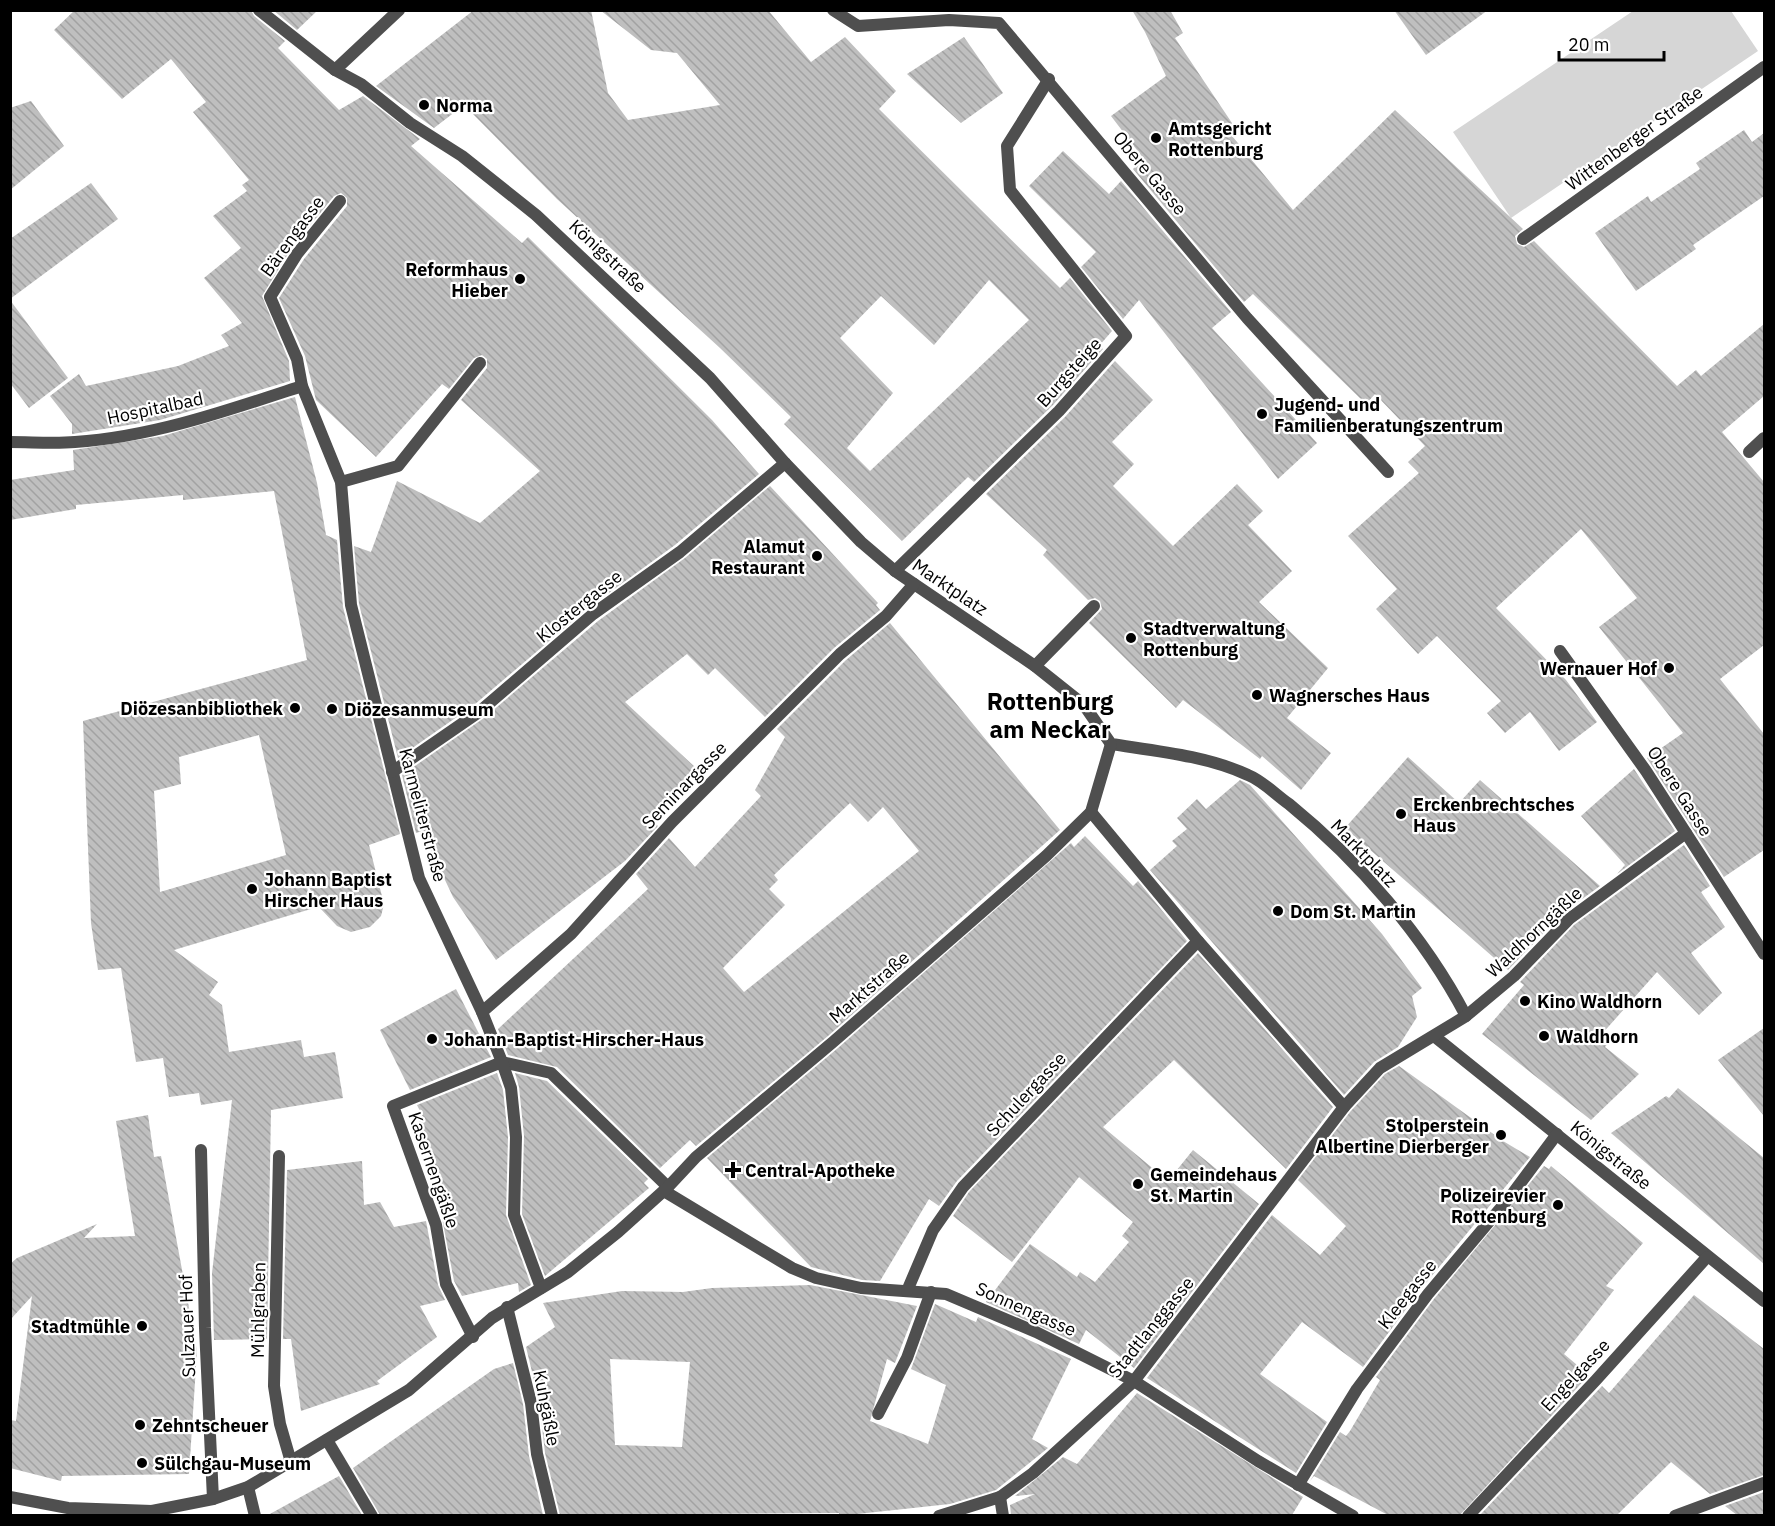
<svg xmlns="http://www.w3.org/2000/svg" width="1775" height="1526" viewBox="0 0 1775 1526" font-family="'IBM Plex Sans',sans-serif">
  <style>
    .green { fill: #d6d6d6 }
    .building { fill: url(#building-back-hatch); fill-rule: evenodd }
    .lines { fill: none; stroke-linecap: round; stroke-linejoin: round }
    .street { stroke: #4f4f4f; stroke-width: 12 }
    .poi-dot { fill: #000; stroke: #fff; stroke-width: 2 }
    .labels { text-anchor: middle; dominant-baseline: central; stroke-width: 4.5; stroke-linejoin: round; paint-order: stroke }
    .poi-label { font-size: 18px; font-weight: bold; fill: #000; stroke: #fff; text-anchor: start }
    .street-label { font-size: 18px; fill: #000; stroke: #fff }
    .district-label { font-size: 24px; font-weight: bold; fill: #000; stroke: #fff }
  </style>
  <defs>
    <pattern id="building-back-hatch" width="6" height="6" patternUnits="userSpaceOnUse" patternTransform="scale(1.5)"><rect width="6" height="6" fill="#bfbfbf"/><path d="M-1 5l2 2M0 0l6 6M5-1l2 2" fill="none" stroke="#a2a2a2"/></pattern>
  </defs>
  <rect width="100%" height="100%" fill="#fff"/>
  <path class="green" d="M1633,11H1731L1758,51L1511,218L1453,132Z"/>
  <g class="building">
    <path d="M75,10H251L254,16L285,41L278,48L339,110L363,96L420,139L411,146L522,243L528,237L712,420L759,474L675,545L588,608L474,705L398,758L359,604L354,546L371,552L397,481L480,523L540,471L461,400L487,368V359L482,355L474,358L449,389L442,384L376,457L316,400L305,356L279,298L304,259L347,206V198L341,193L334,196L291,249L262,296L289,361L290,381L160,420L72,434V424L50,396L79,374L86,386L178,366L229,346L221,335L242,323L204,278L241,248L213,216L247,191L242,185L249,180L193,112L206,102L171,59L122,99L54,30Z"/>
    <path d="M273,10H318L297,30Z"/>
    <path d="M474,10H591L608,93L628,120L720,105L677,53L651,50L600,10H768L811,62L845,37L896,91L879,109L1060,288L1070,278L1112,331L1099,346L1103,349L1053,405L974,482L968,477L902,541L784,424L791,417L720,348L557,199L464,105L434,128L376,86ZM989,280L1029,320L870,471L847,448L893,393L840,338L881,296L934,345Z"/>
    <path d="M1132,10H1170L1183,33L1175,38L1234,126L1228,131L1293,210L1395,110L1523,229L1515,236L1517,244L1524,247L1534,241L1677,386L1696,370L1701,376L1764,324V396L1722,432L1764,482V645L1720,679L1764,734V850L1724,877L1647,758L1683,733L1599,627L1637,598L1581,529L1496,608L1566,680L1597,722L1559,751L1530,712L1505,733L1487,713L1501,701L1437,636L1418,654L1376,609L1397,589L1348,536L1419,473L1408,462L1425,446L1375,394L1366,404L1253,294L1244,302L1133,169L1143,158L1111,116L1166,76L1145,32Z"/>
    <path d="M1394,10H1488L1426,55Z"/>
    <path d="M964,37L1003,93L961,123L907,74Z"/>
    <path d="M31,101L64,146L10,190V108Z"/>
    <path d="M1744,130L1752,142L1764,133V196L1693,245L1696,249L1636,291L1595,233L1648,196L1651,202L1700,169L1696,163Z"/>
    <path d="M1063,151L1109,194L1121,181L1231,312L1212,328L1317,443L1278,479L1139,300L1123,319L1081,267L1096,252L1029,186Z"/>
    <path d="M91,183L118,219L10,299V239Z"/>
    <path d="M10,300L68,378L29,408L10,383Z"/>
    <path d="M1115,361L1153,400L1112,442L1134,464L1113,486L1173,546L1237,484L1263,511L1248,525L1292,571L1259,602L1328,668L1287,718L1331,753L1301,790L1262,756L1260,759L1183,700L1176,708L1089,623L1102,609L1100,601L1095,598L1088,600L1043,555L1047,550L986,494L1065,417Z"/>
    <path d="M295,397L317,483L326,535L337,540L343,607L400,834L369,845L384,904L381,916L370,927L351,932L337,926L319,907L306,881L311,909L174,950L218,982L209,995L222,1005L229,1052L301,1040L304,1057L335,1052L343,1098L271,1110L267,1339L214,1340L212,1273L232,1100L201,1105L199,1093L169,1097L163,1058L136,1062L121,968L98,970L91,923L83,721L307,660L274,491L183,500V495L76,505V509L10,520V480L74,470L73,450L163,436ZM259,735L286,855L160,892L154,791L181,784L179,757Z"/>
    <path d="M770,486L878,603L876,605L880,610L834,648L765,717L715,668L708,675L687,654L625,702L696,768L650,818L658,826L625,861L496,960L453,897L422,831L416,833L402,775L484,718L598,621L685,558Z"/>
    <path d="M890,623L1060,830L828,1036L696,1146L690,1140L660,1168L557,1067L508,1055L498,1029L648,889L636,874L669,838L695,867L761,796L755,790L785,737L777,729L846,660ZM850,803L868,822L883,807L919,851L744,992L723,968L785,905L769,889L778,880L774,875Z"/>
    <path d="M1408,757L1459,803L1480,780L1600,886L1563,913L1508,970L1345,828Z"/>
    <path d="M1634,769L1675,831L1617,874L1625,865L1581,816Z"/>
    <path d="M1240,780L1250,785L1382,934L1422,988L1412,996L1417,1017L1398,1047L1374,1062L1344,1095L1150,870L1177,846L1172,841L1187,829L1177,818L1197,799L1206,809Z"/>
    <path d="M1085,836L1133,886L1138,881L1187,941L957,1181L939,1206L929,1199L880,1281L862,1280L811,1267L707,1158L838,1048L1071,843L1074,847Z"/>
    <path d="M1684,845L1710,886L1701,892L1725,927L1691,953L1722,993L1699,1015L1657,972L1601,1035L1610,1041L1605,1047L1639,1074L1591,1120L1482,1034L1524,985L1520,982L1574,925Z"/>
    <path d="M1198,953L1333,1107L1286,1169L1174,1060L1103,1127L1168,1181L1193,1150L1259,1204L1134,1368L1086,1330L1079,1344L986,1302L1030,1244L1077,1277L1080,1272L1095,1282L1129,1242L1122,1236L1133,1222L1079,1177L1012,1262L953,1216L969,1192Z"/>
    <path d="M456,989L491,1057L410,1090L380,1030Z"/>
    <path d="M1764,1028V1116L1718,1060Z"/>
    <path d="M1399,1066L1503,1141L1530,1157L1421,1289L1363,1367L1302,1322L1260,1374L1327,1422L1296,1473L1147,1378L1272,1215L1320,1255L1346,1226L1298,1180L1350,1112L1385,1074Z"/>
    <path d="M497,1073L503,1090L508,1137L506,1215L531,1285L519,1292L518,1283L462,1296L454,1281L442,1218L453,1216L419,1121L424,1119L417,1105Z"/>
    <path d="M515,1073L547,1081L648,1179L644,1183L649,1188L545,1276L522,1214L524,1136L519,1087Z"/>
    <path d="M1678,1088L1764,1158V1264L1611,1133L1666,1096L1669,1098Z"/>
    <path d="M148,1115L154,1157L161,1156L197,1351L189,1474L62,1476L61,1481L10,1468V1420L16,1421L32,1296L10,1320V1264L17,1258L97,1224L84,1238L135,1236L116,1121Z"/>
    <path d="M362,1161L364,1205L380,1202L394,1227L426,1221L438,1285L445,1300L420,1306L437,1337L377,1381L380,1384L301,1411L291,1339H283L287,1170Z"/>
    <path d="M1544,1166L1549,1169L1551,1166L1643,1243L1606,1286L1614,1290L1564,1354L1589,1375L1460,1515H1388L1314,1476L1310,1481L1340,1432L1346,1436L1350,1431L1380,1380L1376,1377L1434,1299Z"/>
    <path d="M810,1285L917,1306L895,1363L887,1359L870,1421L928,1444L946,1385L911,1369L935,1304L976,1322L978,1317L1071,1359L1032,1439L1048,1448L996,1490L950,1504L848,1515H839V1513L560,1515L545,1453L539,1401L526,1347L555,1327L543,1303L622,1291L683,1292L712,1288ZM610,1359L690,1362L682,1447L615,1445Z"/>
    <path d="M1694,1295L1764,1349V1475L1710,1494L1671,1462L1617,1515H1480L1602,1386L1609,1393Z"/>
    <path d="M513,1363L523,1404L529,1456L543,1515H380L353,1468L494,1369Z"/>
    <path d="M1137,1393L1303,1497L1292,1515H1011L1010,1505L1035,1494L1015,1496L1063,1457L1077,1464Z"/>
    <path d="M339,1476L362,1515H268Z"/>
    <path d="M1764,1492V1515H1737L1725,1506Z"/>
  </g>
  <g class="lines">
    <g class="street">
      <path d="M259,10L335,70L361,84L410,123L462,156L536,215L710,378L785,463L861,542L895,571L1035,666L1084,705L1111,744C1156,751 1207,756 1248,775C1263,781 1276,795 1289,804C1359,861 1424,936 1466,1016"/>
      <path d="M833,10L858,26L949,20L999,23L1247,318L1388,472"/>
      <path d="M335,70L399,10"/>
      <path d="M340,201L297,254L270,297L297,359L302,386L341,482L351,605L419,878L482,1012L502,1062L551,1073L668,1187"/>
      <path d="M1523,239L1764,67"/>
      <path d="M10,442C32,442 54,444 75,442C152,437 229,410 302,386"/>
      <path d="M1749,452L1764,438"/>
      <path d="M341,482L398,466L480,363"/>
      <path d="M895,571L1059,411L1126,336L1010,190L1007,146L1049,79"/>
      <path d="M1560,651L1646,771L1764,954"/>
      <path d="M1035,666L1094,606"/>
      <path d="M392,772L479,712L593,614L680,552L785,463"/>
      <path d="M1091,812L1198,941L1344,1107"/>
      <path d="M482,1012L571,934L672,822L840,654L886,616L914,584"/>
      <path d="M1434,1036L1764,1301"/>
      <path d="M201,1150L205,1328L213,1499"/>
      <path d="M279,1156L274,1386L280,1424L291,1462"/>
      <path d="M664,1191L792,1268L816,1278L861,1288L946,1294L1036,1332L1134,1381L1258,1461L1353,1516"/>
      <path d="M907,1291L933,1230L963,1187L1198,941"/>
      <path d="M507,1307L531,1403L537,1454L552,1516"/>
      <path d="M473,1337L446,1284L436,1225L393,1106L502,1062L511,1088L516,1137L514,1215L541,1288"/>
      <path d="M878,1414L907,1358L931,1292"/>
      <path d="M327,1440L372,1516"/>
      <path d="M1298,1485L1357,1389L1428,1294L1510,1197L1557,1134"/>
      <path d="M248,1487L255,1516"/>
      <path d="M10,1497L68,1508L152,1511L213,1499L248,1487L409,1390L492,1318L568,1272L618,1232L668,1187L696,1157L833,1042L1046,856L1091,812L1111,744"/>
      <path d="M1000,1497L1003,1516"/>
      <path d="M939,1516L1000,1497L1033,1473L1134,1381L1344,1107L1380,1068L1466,1016L1514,976L1569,919L1686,833"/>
      <path d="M1468,1516L1596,1380L1707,1257"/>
      <path d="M1675,1516L1764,1483"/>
    </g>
  </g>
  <g class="poi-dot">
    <circle cx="424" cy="105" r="6"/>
    <circle cx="1156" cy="138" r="6"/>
    <circle cx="520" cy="279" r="6"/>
    <circle cx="1262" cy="414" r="6"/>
    <circle cx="817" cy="556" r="6"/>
    <circle cx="1131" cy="638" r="6"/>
    <circle cx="1669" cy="668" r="6"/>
    <circle cx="1257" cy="695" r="6"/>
    <circle cx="295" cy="708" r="6"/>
    <circle cx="332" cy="709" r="6"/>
    <circle cx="1401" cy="814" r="6"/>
    <circle cx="252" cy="889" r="6"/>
    <circle cx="1278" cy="911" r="6"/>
    <circle cx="1525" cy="1001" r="6"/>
    <circle cx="1544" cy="1036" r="6"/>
    <circle cx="432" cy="1039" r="6"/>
    <circle cx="1501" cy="1135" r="6"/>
    <path d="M730 1161h6v6h6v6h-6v6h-6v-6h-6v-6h6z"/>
    <circle cx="1138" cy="1184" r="6"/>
    <circle cx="1558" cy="1205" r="6"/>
    <circle cx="142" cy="1326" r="6"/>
    <circle cx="140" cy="1425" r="6"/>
    <circle cx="142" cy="1463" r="6"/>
  </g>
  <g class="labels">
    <g class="poi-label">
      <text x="436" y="105">Norma</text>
      <text x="1168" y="128">Amtsgericht<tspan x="1168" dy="21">Rottenburg</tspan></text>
      <text x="508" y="269" text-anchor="end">Reformhaus<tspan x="508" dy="21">Hieber</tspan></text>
      <text x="1274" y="404">Jugend- und<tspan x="1274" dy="21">Familienberatungszentrum</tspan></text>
      <text x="805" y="546" text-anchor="end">Alamut<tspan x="805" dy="21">Restaurant</tspan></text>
      <text x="1143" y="628">Stadtverwaltung<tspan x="1143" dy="21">Rottenburg</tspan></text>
      <text x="1657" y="668" text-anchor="end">Wernauer Hof</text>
      <text x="1269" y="695">Wagnersches Haus</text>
      <text x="283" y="708" text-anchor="end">Diözesanbibliothek</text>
      <text x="344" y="709">Diözesanmuseum</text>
      <text x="1413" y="804">Erckenbrechtsches<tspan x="1413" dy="21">Haus</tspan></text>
      <text x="264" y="879">Johann Baptist<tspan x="264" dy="21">Hirscher Haus</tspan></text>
      <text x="1290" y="911">Dom St. Martin</text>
      <text x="1537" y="1001">Kino Waldhorn</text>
      <text x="1556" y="1036">Waldhorn</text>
      <text x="444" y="1039">Johann-Baptist-Hirscher-Haus</text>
      <text x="1489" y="1125" text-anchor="end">Stolperstein<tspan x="1489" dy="21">Albertine Dierberger</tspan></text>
      <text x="745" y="1170">Central-Apotheke</text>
      <text x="1150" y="1174">Gemeindehaus<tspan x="1150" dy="21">St. Martin</tspan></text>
      <text x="1546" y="1195" text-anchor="end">Polizeirevier<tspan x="1546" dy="21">Rottenburg</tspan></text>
      <text x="130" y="1326" text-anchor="end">Stadtmühle</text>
      <text x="152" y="1425">Zehntscheuer</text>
      <text x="154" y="1463">Sülchgau-Museum</text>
    </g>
    <g class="street-label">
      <text transform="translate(1634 138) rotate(-36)">Wittenberger Straße</text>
      <text transform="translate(1150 173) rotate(50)">Obere Gasse</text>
      <text transform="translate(292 236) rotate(-54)">Bärengasse</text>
      <text transform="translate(608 256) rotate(43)">Königstraße</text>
      <text transform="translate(1069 372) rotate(-48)">Burgsteige</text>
      <text transform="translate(155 408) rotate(-12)">Hospitalbad</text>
      <text transform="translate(950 587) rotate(34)">Marktplatz</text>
      <text transform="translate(579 606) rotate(-39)">Klostergasse</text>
      <text transform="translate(684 785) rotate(-46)">Seminargasse</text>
      <text transform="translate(1680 791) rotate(57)">Obere Gasse</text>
      <text transform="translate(423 815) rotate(75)">Karmeliterstraße</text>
      <text transform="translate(1364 853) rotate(46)">Marktplatz</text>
      <text transform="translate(1534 932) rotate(-43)">Waldhorngäßle</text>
      <text transform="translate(869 987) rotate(-41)">Marktstraße</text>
      <text transform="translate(1026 1094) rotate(-47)">Schulergasse</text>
      <text transform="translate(1611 1155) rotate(39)">Königstraße</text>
      <text transform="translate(434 1170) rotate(71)">Kasernengäßle</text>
      <text transform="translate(1407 1294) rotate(-52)">Kleegasse</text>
      <text transform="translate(1026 1309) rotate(24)">Sonnengasse</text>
      <text transform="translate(258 1310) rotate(-89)">Mühlgraben</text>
      <text transform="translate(187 1326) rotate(-92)">Sulzauer Hof</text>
      <text transform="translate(1151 1327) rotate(-51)">Stadtlanggasse</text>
      <text transform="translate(1575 1375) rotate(-47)">Engelgasse</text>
      <text transform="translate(547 1408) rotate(79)">Kuhgäßle</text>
    </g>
    <g class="district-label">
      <text x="1050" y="701">Rottenburg<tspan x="1050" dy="28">am Neckar</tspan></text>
    </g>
  </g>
  <rect width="1775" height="1526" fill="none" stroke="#000000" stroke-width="24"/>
  <path d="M1559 51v9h105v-9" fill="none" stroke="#000000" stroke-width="3"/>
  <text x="1568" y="51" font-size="18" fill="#000000" stroke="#ffffff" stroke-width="4.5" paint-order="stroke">20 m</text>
</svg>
